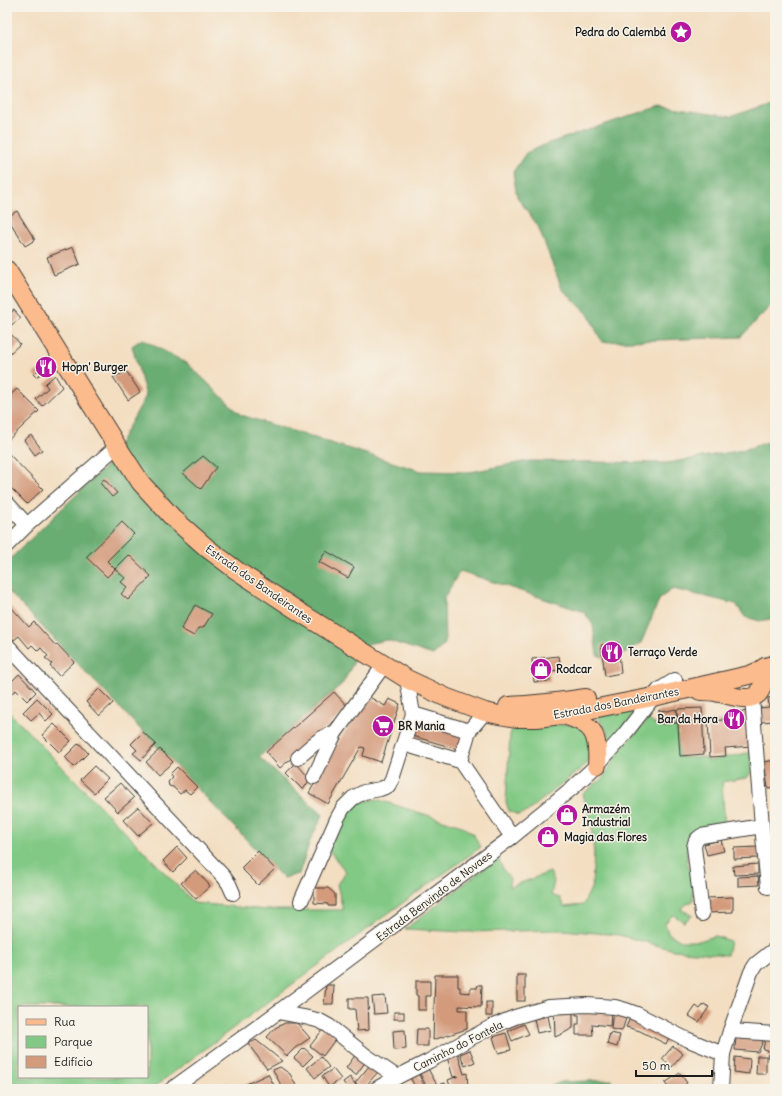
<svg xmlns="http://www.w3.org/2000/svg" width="782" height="1096" viewBox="0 0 782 1096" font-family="Delius,sans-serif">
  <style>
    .green { fill: #82c985; stroke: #4f7250; fill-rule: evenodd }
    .forest { fill: #69ad72; stroke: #426447 }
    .building { fill: #d39a7b }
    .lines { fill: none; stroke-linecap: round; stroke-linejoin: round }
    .minor-casing { stroke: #3c3935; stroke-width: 16 }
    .major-casing { stroke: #3c3935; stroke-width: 20 }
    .minor { stroke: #fff; stroke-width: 14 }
    .major { stroke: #fbbb8d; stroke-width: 18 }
    .labels { text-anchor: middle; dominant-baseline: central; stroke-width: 3; stroke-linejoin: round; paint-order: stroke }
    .poi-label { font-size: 11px; font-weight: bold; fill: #1c1c1c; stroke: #f7f3e8; text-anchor: start }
    .street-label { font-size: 11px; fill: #1c1c1c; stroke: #f7f3e8 }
  </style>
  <rect width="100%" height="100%" fill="#f7f3e8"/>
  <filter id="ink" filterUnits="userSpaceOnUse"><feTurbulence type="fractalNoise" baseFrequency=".025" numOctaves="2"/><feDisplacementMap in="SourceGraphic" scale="8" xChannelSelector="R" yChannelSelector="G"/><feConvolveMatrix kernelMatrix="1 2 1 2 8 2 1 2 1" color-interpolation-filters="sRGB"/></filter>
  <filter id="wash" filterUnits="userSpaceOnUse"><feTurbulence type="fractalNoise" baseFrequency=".012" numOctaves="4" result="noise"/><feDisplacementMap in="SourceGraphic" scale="16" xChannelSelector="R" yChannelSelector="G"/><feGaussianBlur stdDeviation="0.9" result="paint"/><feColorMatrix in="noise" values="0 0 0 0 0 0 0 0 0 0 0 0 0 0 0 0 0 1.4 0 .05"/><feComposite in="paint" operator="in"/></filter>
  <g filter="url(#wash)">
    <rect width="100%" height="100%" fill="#f3dec1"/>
    <g class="green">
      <path d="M645,702L610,744C609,733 604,725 597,717Z"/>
      <path d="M7,710L194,903L267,910H343L337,884L346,872L328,849L346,814L360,802L376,799L462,826L473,834L481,847L390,912L151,1089H7ZM19,1007H147V1077H19Z"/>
      <path d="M648,719C658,728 664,728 677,727L679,757L693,758L704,757L709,761L752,752V771L747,778L722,782L725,828L704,830L691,835L687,844V863L694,878L693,901L685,905L681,910L693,915L684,922L673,915L665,923L668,933L681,941H699L715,936L730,941L727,955L674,950L619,935L563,930L464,932L405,929L498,858L504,871L510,878L509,887L526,881L550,872L554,881L551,895L560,898L564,907L583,905L592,886L594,852L591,822L583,794L603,778L622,747L634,735Z"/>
      <path d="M520,723L578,725L592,737L588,763L527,812L518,815L509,811L506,802L510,735L513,726Z"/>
    </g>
    <g class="forest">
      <path d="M775,101V301L741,337L602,342L588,314L562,289L538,226L517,197L513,172L526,153L549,143L660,106L730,117Z"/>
      <path d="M142,339L188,364L241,415L421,471L470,472L528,461L667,463L743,450L775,440V618L760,621L745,617L736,604L673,589L660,598L641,643L612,660L597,655L593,625L584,612L460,571L444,598L445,644L433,655L387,640L371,643L358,654L343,683L259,757L323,815L310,841L299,874L283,878L7,590V562L107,465L146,396L132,346Z"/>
      <path d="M612,1080L618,1089H544L561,1082Z"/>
    </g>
    <g id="blocks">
      <g class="building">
        <path d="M17,211L35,240L25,246L7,217Z"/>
        <path d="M73,247L80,264L54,275L47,257Z"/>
        <path d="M14,310L21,318L10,326L7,322V316Z"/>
        <path d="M10,333L20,344L8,355L7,336Z"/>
        <path d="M48,364L50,368L36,377L33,374Z"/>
        <path d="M127,372L140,392L128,400L113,377Z"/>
        <path d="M55,375L62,387L42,406L36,399L48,388L45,384Z"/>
        <path d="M17,389L39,411L7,441V398Z"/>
        <path d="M31,435L42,450L35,455L24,440Z"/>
        <path d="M7,452L43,489L27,504L7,484Z"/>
        <path d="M203,456L216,467L201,489L183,473Z"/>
        <path d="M104,479L117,493L112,497L100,483Z"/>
        <path d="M122,522L134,534L107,561L115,569L107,577L86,557Z"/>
        <path d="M326,551L354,567L348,578L319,562Z"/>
        <path d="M129,555L151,576L128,600L121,594L127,587L121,582L125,578L115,569Z"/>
        <path d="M195,605L212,614L203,628H198L194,636L181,629Z"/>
        <path d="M11,607L29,627L34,622L56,646L57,644L74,662L59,676L50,666L52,664L45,658L48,656L41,648L38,651L32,645L29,648L19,636L14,640L7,632L9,631L7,628V611Z"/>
        <path d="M618,642L621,673L605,676L601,645Z"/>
        <path d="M559,656L561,670L549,671L550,681L534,682L532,659Z"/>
        <path d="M19,674L36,692L27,701L16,690L12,693L7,688V686Z"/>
        <path d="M99,689L113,703L99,716L86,702Z"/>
        <path d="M334,692L349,708L280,768L266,752Z"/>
        <path d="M366,695L385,706L389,699L400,704L381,762L363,756L365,748L361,747L328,804L309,793Z"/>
        <path d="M775,697V721L761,722L759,708L769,707L768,698Z"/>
        <path d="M37,698L53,714L46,721L39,713L31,720L23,712Z"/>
        <path d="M702,708L704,754L680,756L677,709Z"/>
        <path d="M676,709L677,723L666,724L657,723L659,710L667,711Z"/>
        <path d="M750,711L752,746L725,748L726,756L710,757L708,721L723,720V718L737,717V712Z"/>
        <path d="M416,723L465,737L461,750L412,736Z"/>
        <path d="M54,724L71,741L59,752L42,735Z"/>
        <path d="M143,732L156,744L141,760L133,753L137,750L131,744Z"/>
        <path d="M79,743L88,753L74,767L65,757Z"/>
        <path d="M160,749L173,762L158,775L146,762Z"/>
        <path d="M775,760V787L768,788L764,762Z"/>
        <path d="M296,763L310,779L303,790L286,773Z"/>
        <path d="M94,766L108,779L94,793L80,780Z"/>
        <path d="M177,767L197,787L190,794L185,790L180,794L173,787L169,786L168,781L172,777L170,774Z"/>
        <path d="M120,783L134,798L118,812L104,797Z"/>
        <path d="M138,807L153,823L138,836L123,820Z"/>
        <path d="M775,831V842L772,843L770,832Z"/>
        <path d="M721,840L724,851L707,855L704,844Z"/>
        <path d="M177,847L187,858L173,872L163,861Z"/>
        <path d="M758,847V858L734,859V848Z"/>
        <path d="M258,851L275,869L258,885L241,868Z"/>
        <path d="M758,864V874L734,875L733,866Z"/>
        <path d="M196,870L210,886L196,899L181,883Z"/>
        <path d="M758,876L759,885L738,886V877Z"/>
        <path d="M314,888H328L335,894V906H328V904L314,903Z"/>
        <path d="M733,897V912L707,913L706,898Z"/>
        <path d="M435,975H458V987H460V992L470,993V988H477L478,985H482L481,1007L459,1006V1010H467V1029L433,1040Z"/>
        <rect x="517" y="975" width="8" height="26"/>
        <path d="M416,981H430V996H426V1010H418V996L416,995Z"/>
        <path d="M326,985H334L333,1004H324Z"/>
        <path d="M385,996L387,1013L374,1014L372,997Z"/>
        <path d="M349,998H368L369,1030L357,1031L355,1009H349Z"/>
        <rect x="486" y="1002" width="6" height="14"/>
        <path d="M704,1004L709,1007L699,1022L689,1016L696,1006L700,1009Z"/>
        <path d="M554,1008H573V1028L564,1033L555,1037Z"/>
        <path d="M576,1008L611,1011L610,1026L592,1024L593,1035H576V1024H579V1015H576Z"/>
        <path d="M613,1010L628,1012L622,1031L611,1029Z"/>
        <rect x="394" y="1012" width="10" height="7"/>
        <path d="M548,1016L551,1030L537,1033L534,1019Z"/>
        <path d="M631,1016L671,1033L666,1044L640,1031L626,1027Z"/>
        <path d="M285,1023H297L310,1038L295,1048L287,1056L267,1037L275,1028Z"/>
        <path d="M524,1024L529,1034L512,1041L508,1031Z"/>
        <path d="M324,1028L337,1037L323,1056L310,1046Z"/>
        <path d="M417,1029H428V1046H416Z"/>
        <path d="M405,1030L406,1049L394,1050L393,1031Z"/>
        <path d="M506,1033L511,1050L498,1053L493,1037Z"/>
        <path d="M610,1033L620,1035L617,1047L607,1044Z"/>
        <path d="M766,1035L758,1052L735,1050L736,1038Z"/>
        <path d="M766,1035L775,1036V1059L767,1057L768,1050L763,1049Z"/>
        <path d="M256,1040L282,1061L267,1069L248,1044Z"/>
        <path d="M673,1046L683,1054L672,1067L662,1059Z"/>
        <path d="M304,1048L313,1056L303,1066L294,1058Z"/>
        <path d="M470,1050L475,1062L465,1066L460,1054Z"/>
        <path d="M356,1054L366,1061L356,1075L346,1068Z"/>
        <path d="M458,1054L464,1074L467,1073L468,1088L465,1089H451L448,1080L458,1076L453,1077L447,1057Z"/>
        <path d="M757,1056H766V1074H756Z"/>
        <path d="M321,1057L329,1067L315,1078L307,1068Z"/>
        <path d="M735,1057L750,1059L749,1074L734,1072Z"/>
        <path d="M370,1065L378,1072L363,1089L355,1083Z"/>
        <path d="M280,1067L290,1074L298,1089H283L273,1070Z"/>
        <path d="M427,1067L437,1085L434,1086L445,1083L446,1089H435L434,1086L428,1089L419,1072Z"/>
        <path d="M333,1069L341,1079L329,1087L322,1076Z"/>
        <path d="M417,1071L426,1089H416L409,1075Z"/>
        <path d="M680,1073L687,1083L679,1089H669L665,1083Z"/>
        <path d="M268,1074L276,1089H236Z"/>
        <path d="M350,1077L358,1088L357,1089H348L343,1082Z"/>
        <path d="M226,1085L228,1089H217Z"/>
        <path d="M711,1086V1089H695V1088Z"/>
      </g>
    </g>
  </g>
  <g filter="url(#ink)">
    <use href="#blocks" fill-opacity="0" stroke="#3c3935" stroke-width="1"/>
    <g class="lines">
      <g class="minor-casing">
        <g id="minor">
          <path d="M7,503L27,525"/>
          <path d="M7,545L27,525L117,446"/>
          <path d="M7,645L224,877L229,884L233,893"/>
          <path d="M752,698L762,826L768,887"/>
          <path d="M485,712L469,731L460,761L512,837"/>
          <path d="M413,714L469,731"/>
          <path d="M404,744L460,761"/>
          <path d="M298,758C307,750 323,734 335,733"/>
          <path d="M314,777L335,733L384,665"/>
          <path d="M301,901L337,819L343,808L353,798L364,792L380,789L388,786L392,779L413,714L407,679"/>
          <path d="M702,914L694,847C695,842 696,839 701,836L762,826"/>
          <path d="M278,1012L309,1018L320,1021L329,1026L365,1055L397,1077"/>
          <path d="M730,1031L775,1034"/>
          <path d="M172,1089L278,1012L512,837L571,789L597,765L623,736L659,690L675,680"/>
          <path d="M376,1089L397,1077L429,1061L491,1027L515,1017L549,1007L587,1005L615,1007L626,1010L637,1014L684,1038L723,1054"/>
          <path d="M721,1089L723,1054L730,1031L751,972L756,964L775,949"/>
        </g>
      </g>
      <g class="major-casing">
        <g id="major">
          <path d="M7,270L117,446L141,483L173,518L207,548L236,570L301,613L407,679L445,697L485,712L499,715L517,718H537L562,715L653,697L749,675L759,671L765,667L775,664"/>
          <path d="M700,691C706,691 713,691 719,693C730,695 749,703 758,694C764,687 764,675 765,667"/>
          <path d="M508,706C535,705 560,702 586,698"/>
          <path d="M563,715C594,723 599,735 597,765"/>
        </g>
      </g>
      <use href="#minor" class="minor"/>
      <use href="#major" class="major"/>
    </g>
  </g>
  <defs>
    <g id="sight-disc" transform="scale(1.15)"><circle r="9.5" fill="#b5179e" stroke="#f7f3e8"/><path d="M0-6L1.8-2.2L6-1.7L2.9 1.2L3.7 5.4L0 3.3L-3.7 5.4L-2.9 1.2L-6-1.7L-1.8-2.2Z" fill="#fff"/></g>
    <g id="restaurant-disc" transform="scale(1.15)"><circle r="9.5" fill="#b5179e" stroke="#f7f3e8"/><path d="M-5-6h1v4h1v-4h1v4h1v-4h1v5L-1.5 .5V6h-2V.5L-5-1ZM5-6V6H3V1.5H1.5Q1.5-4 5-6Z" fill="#fff"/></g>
    <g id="shop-disc" transform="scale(1.15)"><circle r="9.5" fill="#b5179e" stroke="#f7f3e8"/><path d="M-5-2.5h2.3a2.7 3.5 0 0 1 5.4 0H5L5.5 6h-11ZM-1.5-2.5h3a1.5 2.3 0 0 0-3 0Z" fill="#fff"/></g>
    <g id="supermarket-disc" transform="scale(1.15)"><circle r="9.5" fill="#b5179e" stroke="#f7f3e8"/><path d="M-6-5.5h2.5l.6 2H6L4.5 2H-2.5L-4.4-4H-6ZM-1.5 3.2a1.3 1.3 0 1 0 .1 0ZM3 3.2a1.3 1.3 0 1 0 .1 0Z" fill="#fff"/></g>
  </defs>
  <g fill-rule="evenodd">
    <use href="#sight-disc" x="681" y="32"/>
    <use href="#restaurant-disc" x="46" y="367"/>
    <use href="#restaurant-disc" x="612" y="652"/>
    <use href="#shop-disc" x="541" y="669"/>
    <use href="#restaurant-disc" x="734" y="719"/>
    <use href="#supermarket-disc" x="383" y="726"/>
    <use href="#shop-disc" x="567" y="815"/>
    <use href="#shop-disc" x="548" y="837"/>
  </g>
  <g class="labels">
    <g class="poi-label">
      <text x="666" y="32" text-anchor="end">Pedra do Calembá</text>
      <text x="62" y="367">Hopn' Burger</text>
      <text x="628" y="652">Terraço Verde</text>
      <text x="556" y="669">Rodcar</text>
      <text x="718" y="719" text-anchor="end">Bar da Hora</text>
      <text x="398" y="726">BR Mania</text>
      <text x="582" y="809">Armazém<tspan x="582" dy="13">Industrial</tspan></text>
      <text x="564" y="837">Magia das Flores</text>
    </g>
    <g class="street-label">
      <text transform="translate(259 584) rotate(35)">Estrada dos Bandeirantes</text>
      <text transform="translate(616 703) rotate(-11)">Estrada dos Bandeirantes</text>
      <text transform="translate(434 896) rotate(-37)">Estrada Benvindo de Novaes</text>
      <text transform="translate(458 1046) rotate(-27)">Caminho do Fontela</text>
    </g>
  </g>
  <rect width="782" height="1096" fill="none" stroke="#f7f3e8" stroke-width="24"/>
  <rect x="18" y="1006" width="130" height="72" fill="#f7f3e8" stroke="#9f9d96"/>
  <rect x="26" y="1019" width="20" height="6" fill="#fbbb8d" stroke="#9f9d96"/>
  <text x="54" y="1026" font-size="12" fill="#1c1c1c">Rua</text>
  <rect x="26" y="1036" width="20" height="12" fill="#82c985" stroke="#9f9d96"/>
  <text x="54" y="1046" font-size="12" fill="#1c1c1c">Parque</text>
  <rect x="26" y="1056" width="20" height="12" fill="#d39a7b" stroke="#9f9d96"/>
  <text x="54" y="1066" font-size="12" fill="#1c1c1c">Edifício</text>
  <path d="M636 1070v6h76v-6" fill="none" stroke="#1c1c1c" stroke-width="2"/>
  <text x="642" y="1070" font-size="12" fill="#1c1c1c" stroke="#f7f3e8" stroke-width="3" paint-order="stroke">50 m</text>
</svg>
